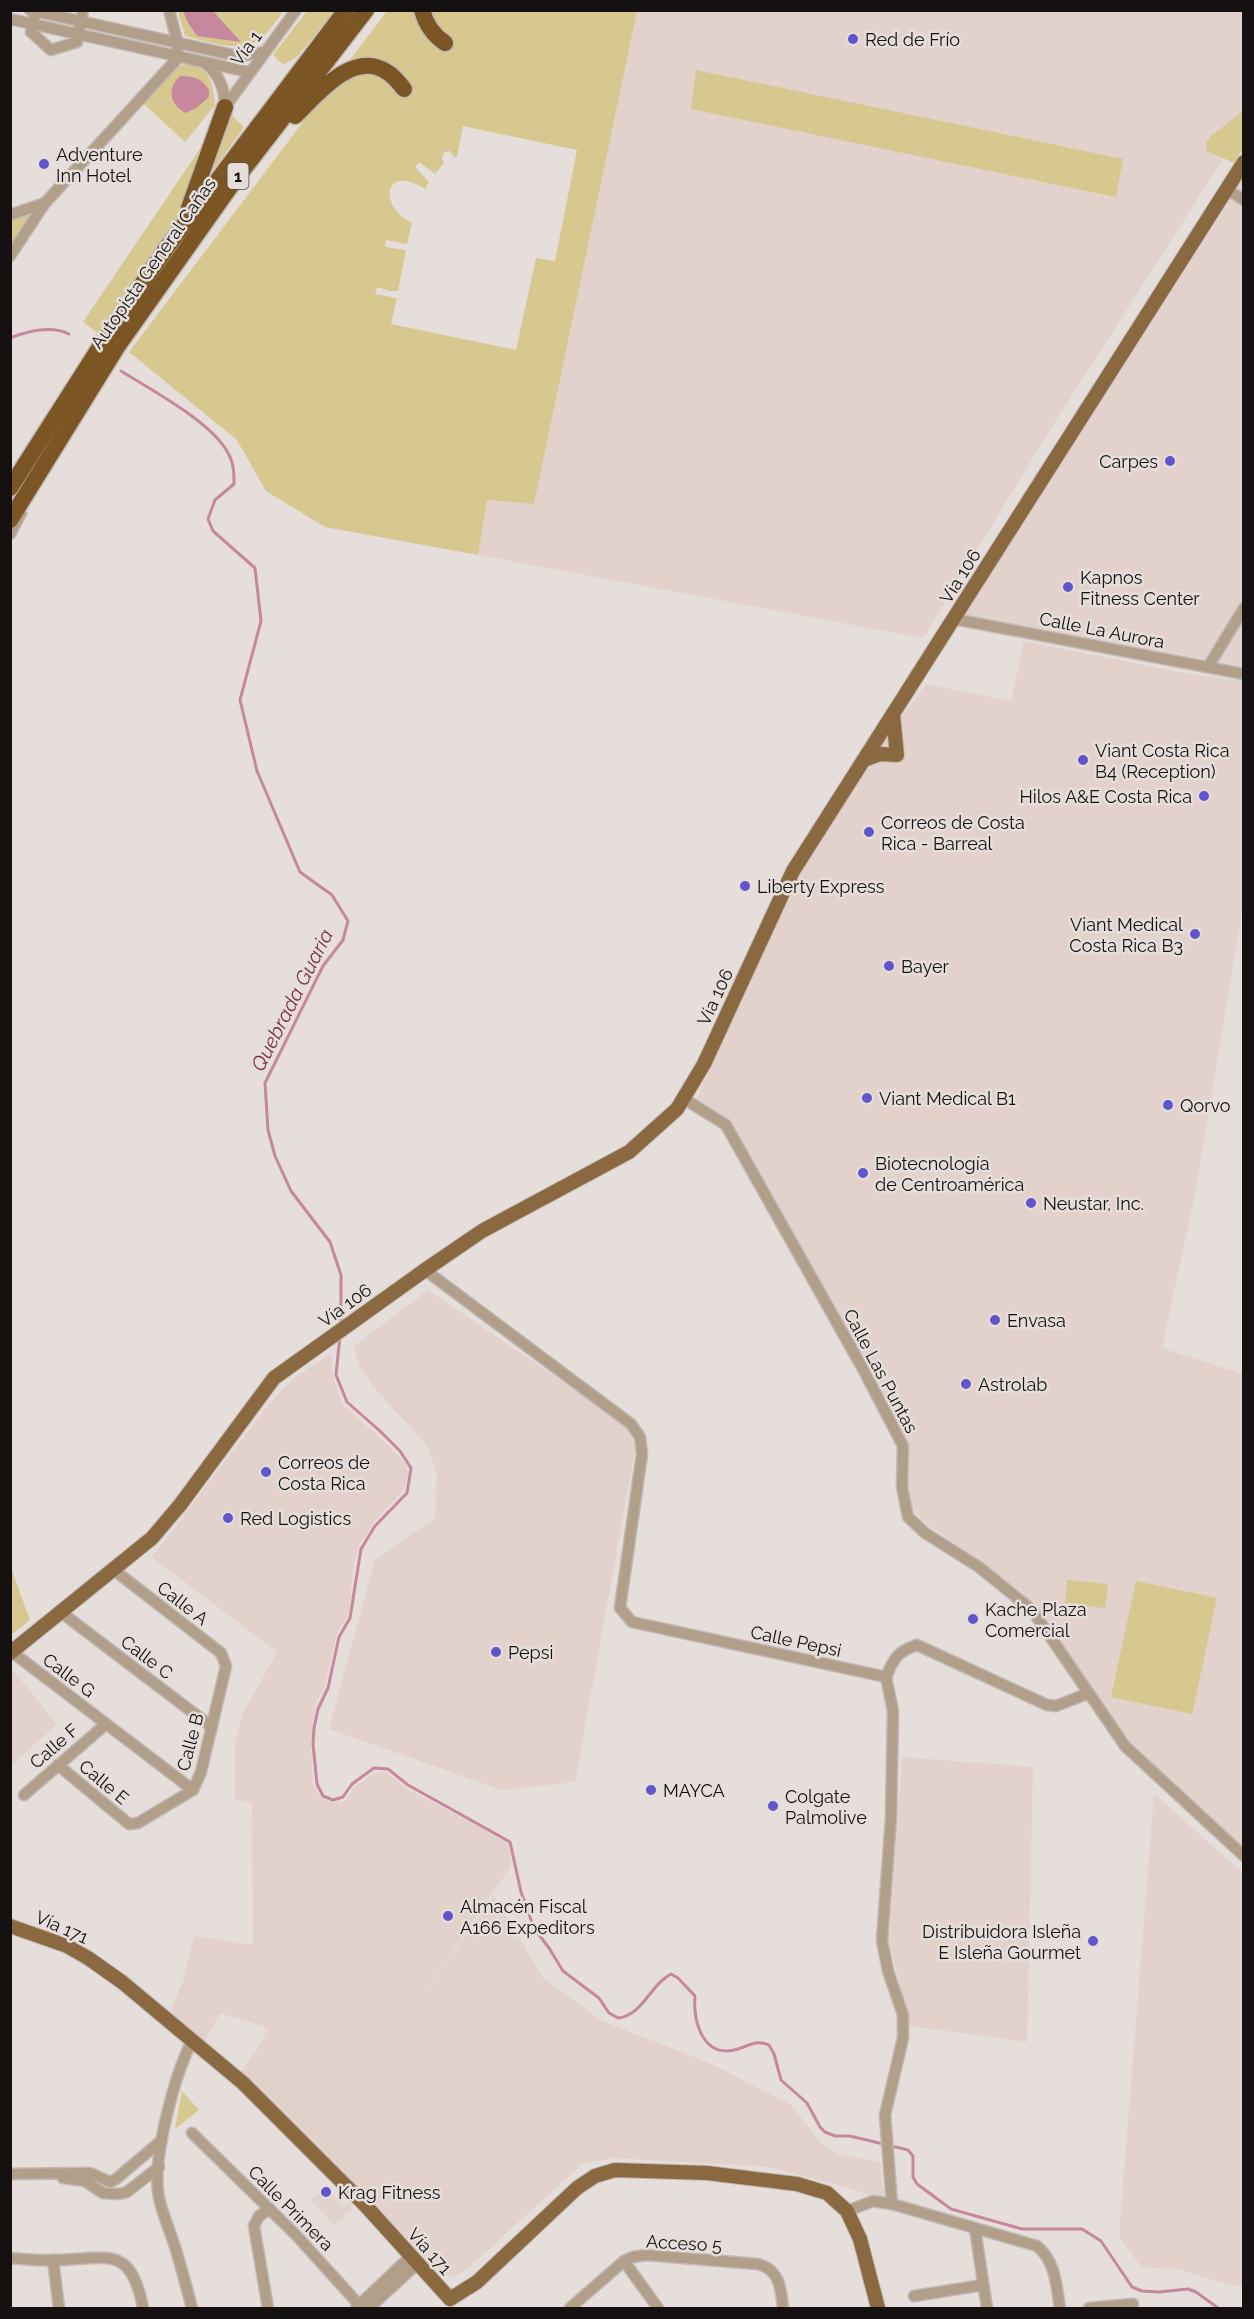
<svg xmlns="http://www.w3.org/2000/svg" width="1254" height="2319" viewBox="0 0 1254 2319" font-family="Raleway,sans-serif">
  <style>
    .built { fill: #e2d2cb }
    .green { fill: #d6c88f; fill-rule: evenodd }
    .water { fill: #c7889e }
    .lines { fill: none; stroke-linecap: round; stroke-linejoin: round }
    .stream { stroke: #c7889e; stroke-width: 3 }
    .minor-casing { stroke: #c0b9b6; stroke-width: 13 }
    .major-casing { stroke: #c0b9b6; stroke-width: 16 }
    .highway-casing { stroke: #c0b9b6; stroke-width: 19 }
    .minor { stroke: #b29f8a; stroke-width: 10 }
    .major { stroke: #8a6941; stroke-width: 14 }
    .highway { stroke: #7b5523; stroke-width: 16 }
    .poi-dot { fill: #6155ce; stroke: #e6deda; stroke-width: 2 }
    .labels { text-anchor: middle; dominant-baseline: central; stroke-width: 5; stroke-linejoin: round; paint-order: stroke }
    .shield { fill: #e6deda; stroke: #534e4d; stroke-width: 1.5 }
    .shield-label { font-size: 16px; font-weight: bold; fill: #141110 }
    .poi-label { font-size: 18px; fill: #141110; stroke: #e6deda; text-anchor: start }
    .street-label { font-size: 18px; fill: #141110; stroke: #e6deda }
    .water-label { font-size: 20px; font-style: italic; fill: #7a2d4e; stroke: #e6deda }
  </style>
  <rect width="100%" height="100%" fill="#e6deda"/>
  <g class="built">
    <path d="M637,11H1243V128L1055,422L923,638L478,555L486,500L534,504Z"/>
    <path d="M1243,178V666L965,615L1227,205Z"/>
    <path d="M1024,641L1190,674L1243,681V905L1196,1189L1162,1348L1243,1374V1848L1198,1808L1131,1742L1032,1604L984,1563L922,1521L908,1502L907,1444L731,1121L697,1098L770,936L805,865L868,761L926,684L1011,701Z"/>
    <path d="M428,1290L626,1425L633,1436L635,1450L575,1782L502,1790L329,1729L375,1560L435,1518L437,1474L427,1445L374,1388L359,1366L354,1346Z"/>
    <path d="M331,1353L333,1377L343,1405L387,1444L405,1463L408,1473L405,1486L397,1498L377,1518L359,1545L353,1570L349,1613L337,1633L325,1686L317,1700L314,1716L311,1747L313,1785L320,1797L332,1803L345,1802L354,1787L376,1772L387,1773L409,1790L483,1829L508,1844L511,1862L509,1869L415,2006L494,1895L543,1978L602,2021L712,2064L790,2104L821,2143L837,2154L880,2162L884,2200L846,2187L769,2167L613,2158L582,2164L465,2271L453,2276L444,2275L431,2268L313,2141L240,2073L259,2047L268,2028L220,2013L205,2041L169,2013L183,1982L194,1936L253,1945L252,1803L235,1800V1745L242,1715L277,1652L152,1557L268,1405L296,1376Z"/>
    <path d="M10,1666L57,1725L11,1765H10Z"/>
    <path d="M902,1757L1033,1767L1027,2042L910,2026L889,1941Z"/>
    <path d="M1154,1794L1243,1873V2285L1234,2286L1177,2269L1141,2267L1119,2236Z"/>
    <path d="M327,2184L332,2189L330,2191L344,2207L349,2203L353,2208L335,2226L311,2200Z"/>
  </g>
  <g class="green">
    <path d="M178,11H284C277,19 271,29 263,37C243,56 208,41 185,36Z"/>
    <path d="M307,11H334L297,57L283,65L273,55Z"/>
    <path d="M387,11H637L534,504L487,500L478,555L325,527L266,491L237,440L129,352ZM463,126L577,150L555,261L536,258L516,350L391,324L397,298L375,294L377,287L390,291H398L406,250L385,247L386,240L407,244L412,223C377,205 384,163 425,189L429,182L415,167L419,162L435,174L444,163L442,158L444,152L450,151L454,157H457Z"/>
    <path d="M192,63C210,70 214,87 215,105L185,142L142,102C156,87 169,64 192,63Z"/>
    <path d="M696,70L1123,159L1116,197L691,109Z"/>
    <path d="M1243,111V148L1234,163L1207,151L1206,143L1211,136Z"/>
    <path d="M229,113L244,127L199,189Z"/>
    <path d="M214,128L174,227L100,335L83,322Z"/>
    <path d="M31,215L11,247V219Z"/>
    <path d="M11,1568L30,1620L11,1635H10Z"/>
    <path d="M1067,1580L1108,1584L1105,1608L1065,1604Z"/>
    <path d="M1136,1581L1217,1598L1192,1714L1111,1697Z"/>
    <path d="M182,2091L199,2110L175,2129Z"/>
  </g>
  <g class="water">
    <path d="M183,11H213L241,42L197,36L188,23Z"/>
    <path d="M180,76C193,76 202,78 209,90V97L196,108L186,113C169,105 167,88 180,76Z"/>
  </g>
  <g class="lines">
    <g class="stream">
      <path d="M10,338C28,331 51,325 69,334"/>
      <path d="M121,371C151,390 212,422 228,453C234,463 234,473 234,484L215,500L208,519L213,531L255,568L261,621L240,700L257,771L300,872L332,895L348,921L343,940L323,966L265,1083L268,1130L275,1156L291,1191L330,1242L341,1275V1323"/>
      <path d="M340,1336L336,1375L347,1402L381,1432L400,1451L411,1468L407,1493L375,1526L361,1549L350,1618L339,1637L328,1688L318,1709L314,1728L313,1744L317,1784L323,1796L333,1800L343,1797L352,1784L374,1768L388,1769L408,1785L510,1842L521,1892L534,1928L549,1948L563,1971L599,1998L609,2013L618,2018C643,2015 650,1985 671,1974L678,1978L695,1996C693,2020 702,2057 734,2050C748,2047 754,2039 769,2045L774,2054L781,2080L807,2103L820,2127L825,2132L835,2136H850L908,2150L913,2156V2177L917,2184L951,2209L1022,2229H1082L1101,2241L1132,2287L1142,2291L1159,2292L1188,2289L1196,2292L1218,2308"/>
    </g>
    <g class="minor-casing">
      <g id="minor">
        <path d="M30,10L233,55L242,56L264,52"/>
        <path d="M34,17L31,32L51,50L77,42L83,10"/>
        <path d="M10,19L249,72"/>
        <path d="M205,63C219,74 225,89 225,107"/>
        <path d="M225,107L296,10"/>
        <path d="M1226,189L1244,200"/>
        <path d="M10,215L45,203"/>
        <path d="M10,256L45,203L176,60L178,44L169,10"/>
        <path d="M10,534L21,513"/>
        <path d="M954,619L1244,674"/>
        <path d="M1208,667L1244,608"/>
        <path d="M683,1098L726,1125L863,1369L903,1446L902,1487L908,1517L925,1533L979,1567L1032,1610L1125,1746L1244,1856"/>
        <path d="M425,1270L631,1424L640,1437L642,1454L620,1608L632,1622L886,1677"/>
        <path d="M62,1613L212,1727"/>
        <path d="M12,1652L193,1790"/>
        <path d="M886,1677L893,1711L891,1818L882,1940L888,1971L903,2015V2038L885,2115L892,2204"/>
        <path d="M886,1677C894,1658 897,1652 917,1645L1047,1705L1056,1706L1089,1693"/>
        <path d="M58,1765L129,1824L138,1823L193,1790L201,1772L226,1666L221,1653L114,1570"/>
        <path d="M24,1795L106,1724"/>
        <path d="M192,2041C175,2074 151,2161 159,2198C163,2216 171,2233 176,2250C182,2270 187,2289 192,2308"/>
        <path d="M192,2133L296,2235L362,2308"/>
        <path d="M10,2174L90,2173L110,2182L116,2179L162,2140"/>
        <path d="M63,2178L85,2181L103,2193L119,2194L127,2192L159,2167"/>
        <path d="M847,2211L873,2201L892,2204L1037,2246C1056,2262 1056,2285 1060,2308"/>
        <path d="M975,2229L987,2308"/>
        <path d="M10,2258C25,2259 39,2261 53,2260C105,2260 131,2242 143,2308"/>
        <path d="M53,2260L59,2308"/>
        <path d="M624,2261L658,2308"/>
        <path d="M914,2296L983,2285"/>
        <path d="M268,2308L254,2226L259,2216L270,2209"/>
        <path d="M356,2308L411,2256"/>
        <path d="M369,2308L418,2263"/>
        <path d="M570,2308L624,2261L633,2257L646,2255L758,2264C780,2270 781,2289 783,2308"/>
        <path d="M1089,2308L1133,2304"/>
      </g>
    </g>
    <g class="major-casing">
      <g id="major">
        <path d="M864,760L880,754L897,755L893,715"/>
        <path d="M10,1653L152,1538L180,1505L274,1378L425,1270L482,1231L629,1152L677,1109L704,1064L793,871L1244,162"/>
        <path d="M10,1926L67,1946L88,1958L122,1982L243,2083L365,2205L450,2299L477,2282L577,2188L595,2176L615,2170L707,2173L797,2184L827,2193L847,2211L860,2239L878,2308"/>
      </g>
    </g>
    <g class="highway-casing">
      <g id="highway">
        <path d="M422,10C426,25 433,35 445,43"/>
        <path d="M295,116C317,95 353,49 387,72C394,76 399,83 404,89"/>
        <path d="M189,208L225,107"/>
        <path d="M10,488L105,339L168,246L346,10"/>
        <path d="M10,520L117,347L235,180L366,10"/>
      </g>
    </g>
    <use href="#minor" class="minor"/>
    <use href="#major" class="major"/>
    <use href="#highway" class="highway"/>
  </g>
  <g class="poi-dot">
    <circle cx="853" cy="39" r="6"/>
    <circle cx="44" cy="164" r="6"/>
    <circle cx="1170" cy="461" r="6"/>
    <circle cx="1068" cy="587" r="6"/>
    <circle cx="1083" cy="760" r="6"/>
    <circle cx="1204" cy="796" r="6"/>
    <circle cx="869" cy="832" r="6"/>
    <circle cx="745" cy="886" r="6"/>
    <circle cx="1195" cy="934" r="6"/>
    <circle cx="889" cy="966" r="6"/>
    <circle cx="867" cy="1098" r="6"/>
    <circle cx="1168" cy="1105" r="6"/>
    <circle cx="863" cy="1173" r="6"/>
    <circle cx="1031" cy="1203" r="6"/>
    <circle cx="995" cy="1320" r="6"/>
    <circle cx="966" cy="1384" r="6"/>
    <circle cx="266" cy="1472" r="6"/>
    <circle cx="228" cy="1518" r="6"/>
    <circle cx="973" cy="1619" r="6"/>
    <circle cx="496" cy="1652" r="6"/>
    <circle cx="651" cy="1790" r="6"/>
    <circle cx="773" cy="1806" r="6"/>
    <circle cx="448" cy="1916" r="6"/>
    <circle cx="1093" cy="1941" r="6"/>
    <circle cx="326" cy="2192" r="6"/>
  </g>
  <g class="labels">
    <rect class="shield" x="227.5" y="163" width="21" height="26" rx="4.5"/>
    <g class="shield-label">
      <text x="238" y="176">1</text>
    </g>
    <g class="poi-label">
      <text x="865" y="39">Red de Frío</text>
      <text x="56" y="154">Adventure<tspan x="56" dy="21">Inn Hotel</tspan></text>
      <text x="1158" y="461" text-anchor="end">Carpes</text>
      <text x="1080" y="577">Kapnos<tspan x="1080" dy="21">Fitness Center</tspan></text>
      <text x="1095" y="750">Viant Costa Rica<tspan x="1095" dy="21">B4 (Reception)</tspan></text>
      <text x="1192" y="796" text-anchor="end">Hilos A&amp;E Costa Rica</text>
      <text x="881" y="822">Correos de Costa<tspan x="881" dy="21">Rica - Barreal</tspan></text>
      <text x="757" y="886">Liberty Express</text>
      <text x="1183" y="924" text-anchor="end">Viant Medical<tspan x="1183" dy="21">Costa Rica B3</tspan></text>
      <text x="901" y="966">Bayer</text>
      <text x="879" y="1098">Viant Medical B1</text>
      <text x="1180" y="1105">Qorvo</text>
      <text x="875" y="1163">Biotecnología<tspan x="875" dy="21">de Centroamérica</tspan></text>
      <text x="1043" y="1203">Neustar, Inc.</text>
      <text x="1007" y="1320">Envasa</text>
      <text x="978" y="1384">Astrolab</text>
      <text x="278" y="1462">Correos de<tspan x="278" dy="21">Costa Rica</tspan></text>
      <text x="240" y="1518">Red Logistics</text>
      <text x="985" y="1609">Kache Plaza<tspan x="985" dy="21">Comercial</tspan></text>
      <text x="508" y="1652">Pepsi</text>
      <text x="663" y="1790">MAYCA</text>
      <text x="785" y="1796">Colgate<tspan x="785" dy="21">Palmolive</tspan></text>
      <text x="460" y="1906">Almacén Fiscal<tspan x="460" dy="21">A166 Expeditors</tspan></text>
      <text x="1081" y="1931" text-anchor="end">Distribuidora Isleña<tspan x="1081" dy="21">E Isleña Gourmet</tspan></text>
      <text x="338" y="2192">Krag Fitness</text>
    </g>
    <g class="street-label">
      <text transform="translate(246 48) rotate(-53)">Vía 1</text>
      <text transform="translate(153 263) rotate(-55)">Autopista General Cañas</text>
      <text transform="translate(960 576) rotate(-58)">Vía 106</text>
      <text transform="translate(1102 630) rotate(11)">Calle La Aurora</text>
      <text transform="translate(715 997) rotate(-65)">Vía 106</text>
      <text transform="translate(345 1305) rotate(-36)">Vía 106</text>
      <text transform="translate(881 1371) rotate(62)">Calle Las Puntas</text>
      <text transform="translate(183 1603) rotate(38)">Calle A</text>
      <text transform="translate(796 1641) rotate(12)">Calle Pepsi</text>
      <text transform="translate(147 1657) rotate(37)">Calle C</text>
      <text transform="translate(69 1675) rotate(37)">Calle G</text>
      <text transform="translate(190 1742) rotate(-75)">Calle B</text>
      <text transform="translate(54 1746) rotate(-41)">Calle F</text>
      <text transform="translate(104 1782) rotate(40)">Calle E</text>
      <text transform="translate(62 1927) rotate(24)">Vía 171</text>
      <text transform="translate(291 2208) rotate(45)">Calle Primera</text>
      <text transform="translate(684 2243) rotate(3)">Acceso 5</text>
      <text transform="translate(430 2251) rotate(48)">Vía 171</text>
    </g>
    <g class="water-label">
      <text transform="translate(292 1000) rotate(-63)">Quebrada Guaria</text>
    </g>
  </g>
  <rect width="1254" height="2319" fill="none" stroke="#141110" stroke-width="24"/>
</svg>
